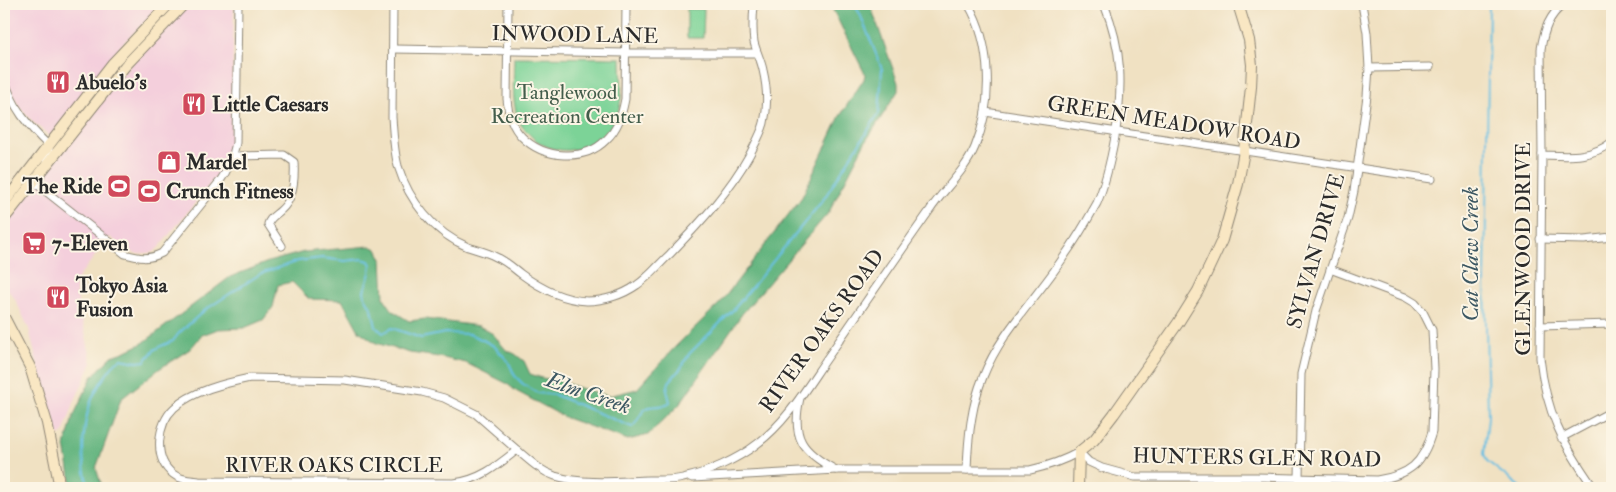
<svg xmlns="http://www.w3.org/2000/svg" width="1616" height="492" viewBox="0 0 1616 492" font-family="'IM FELL Double Pica',serif">
  <style>
    .built { fill: #f4cfdc }
    .green { fill: #7cd397; stroke: #547f61 }
    .forest { fill: #65b580; stroke: #487056 }
    .lines { fill: none; stroke-linecap: round; stroke-linejoin: round }
    .stream { stroke: #65bfe2; stroke-width: 2 }
    .street-casing { stroke: #8e8676; stroke-width: 9 }
    .secondary-casing { stroke: #8e8676; stroke-width: 12 }
    .street { stroke: #fff; stroke-width: 7 }
    .secondary { stroke: #f9e7c3; stroke-width: 10 }
    .labels { text-anchor: middle; dominant-baseline: central; stroke-width: 4; stroke-linejoin: round; paint-order: stroke }
    .street-label { font-size: 21px; fill: #2b2b2b; stroke: #fcf5e5 }
    .poi-label { font-size: 21px; font-weight: bold; fill: #2b2b2b; stroke: #fcf5e5; text-anchor: start }
    .park-label { font-size: 21px; fill: #435d4b; stroke: #fcf5e5 }
    .water-label { font-size: 22px; font-style: italic; fill: #3c5762; stroke: #fcf5e5 }
  </style>
  <rect width="100%" height="100%" fill="#fcf5e5"/>
  <filter id="ink" filterUnits="userSpaceOnUse"><feTurbulence type="fractalNoise" baseFrequency=".02" numOctaves="2"/><feDisplacementMap in="SourceGraphic" scale="10" xChannelSelector="R" yChannelSelector="G"/><feConvolveMatrix kernelMatrix="1 2 1 2 8 2 1 2 1" color-interpolation-filters="sRGB"/></filter>
  <filter id="wash" filterUnits="userSpaceOnUse"><feTurbulence type="fractalNoise" baseFrequency=".0096" numOctaves="4" result="noise"/><feDisplacementMap in="SourceGraphic" scale="20" xChannelSelector="R" yChannelSelector="G"/><feGaussianBlur stdDeviation="1.12" result="paint"/><feColorMatrix in="noise" values="0 0 0 0 0 0 0 0 0 0 0 0 0 0 0 0 0 1.4 0 .05"/><feComposite in="paint" operator="in"/></filter>
  <g filter="url(#wash)">
    <rect width="100%" height="100%" fill="#f0e1c2"/>
    <g class="built">
      <path d="M4,4H163L125,41L51,137L33,122L18,105L9,86L4,66Z"/>
      <path d="M189,4H234L231,135L229,155L225,166L160,246L154,252L138,254L127,250L110,237L80,275L76,283V293L92,363L75,400L63,434L55,437L29,329L15,299L4,285V225L134,60Z"/>
    </g>
    <g class="green">
      <path d="M687,9H704L703,38H687Z"/>
      <path d="M514,57L621,58C621,76 624,98 617,115C603,149 559,163 531,136C526,131 520,125 518,118C511,99 514,77 514,57Z"/>
    </g>
    <path class="forest" d="M830,4H870L898,83V91L864,144L829,212L742,314L679,405L648,435L628,440L566,418L516,391L506,383L466,363L439,357L410,353L376,343L359,331L342,300L309,299L292,282L278,285L273,307L263,320L244,328L218,329L202,335L190,349L159,369L121,399L96,468L100,481L104,488H72L65,446L73,417L92,377L112,356L124,352L143,343L230,277L268,262L304,252L370,246L377,249L382,259L384,298L393,311L409,321L425,319L479,326L493,334L506,350L515,354L524,361L530,374L542,378L563,382L576,387L609,396L637,389L675,347L721,302L802,197L840,116L864,79L865,74Z"/>
    <g class="lines">
      <g class="stream">
        <path d="M1489,4L1485,282L1488,417L1484,454L1487,461L1521,488"/>
        <path d="M89,488C79,459 82,413 98,387C103,378 110,370 116,362L121,359L137,362L145,361L154,350L161,346L173,341L179,333L205,310L260,274L298,261L322,258L345,261L362,259L369,261L371,265L370,273L364,291L365,297L372,309L376,327L383,333L392,328L421,338L445,333L469,334L483,340L494,346L508,361L515,376L523,384L538,393L555,395L632,427C639,422 640,410 649,407C657,405 663,408 670,402L667,390L669,382L681,368L689,354L734,309L823,200L879,113L882,69L860,14L854,4"/>
      </g>
    </g>
  </g>
  <g filter="url(#ink)">
    <g class="lines">
      <g class="street-casing">
        <g id="street">
          <path d="M393,4L392,117C393,133 394,151 398,166C409,201 434,233 468,247C477,250 487,252 496,257C506,261 513,268 521,274C540,288 563,300 587,301C604,301 623,295 637,285C649,277 659,264 670,254C700,223 729,192 750,154C755,144 761,134 764,123C768,106 767,87 763,70C761,60 756,51 754,42C752,29 753,16 754,4"/>
          <path d="M508,4L507,99C508,113 512,127 522,137C544,159 584,162 606,140C618,129 622,115 625,99L626,4"/>
          <path d="M1564,4C1549,15 1544,30 1541,49L1542,155L1540,358C1546,413 1563,444 1594,488"/>
          <path d="M393,49L626,53H757"/>
          <path d="M1369,68L1430,67"/>
          <path d="M4,78C13,108 27,125 49,146V152L46,163"/>
          <path d="M985,112L1432,179"/>
          <path d="M1542,155C1568,156 1590,159 1612,142"/>
          <path d="M233,156L284,155L294,162C295,178 294,199 281,210C276,215 270,217 268,224L282,246"/>
          <path d="M34,182L125,254C139,258 149,260 162,253L220,181C229,169 233,157 236,143L238,4"/>
          <path d="M1540,239L1584,240L1612,237"/>
          <path d="M1540,326L1612,324"/>
          <path d="M250,378L345,380L422,392L444,398L476,414L517,450C497,466 480,480 454,483L199,481C190,480 180,480 173,474C153,459 157,424 174,408C192,391 226,383 250,378Z"/>
          <path d="M800,398C791,438 802,452 836,470H1030C1048,466 1063,461 1079,452L1089,462L1102,468L1135,477H1256L1377,480C1409,475 1423,464 1432,432L1434,369L1432,330L1423,312L1415,303L1405,297L1330,269"/>
          <path d="M1561,438L1612,411"/>
          <path d="M517,450C529,460 540,471 555,476C585,485 618,481 648,480C659,480 672,481 683,478C707,473 738,459 757,444C788,421 808,385 830,354C863,306 896,258 930,210C944,189 965,171 975,147C993,104 992,44 968,4"/>
          <path d="M967,470C968,438 971,406 983,377C1001,331 1037,298 1063,258C1075,241 1087,221 1097,203C1106,182 1111,159 1115,137C1123,87 1123,51 1104,4"/>
          <path d="M692,478L836,470"/>
          <path d="M1299,478L1301,374L1316,311L1348,218L1354,191L1367,96L1369,68L1367,33L1362,4"/>
        </g>
      </g>
      <g class="secondary-casing">
        <g id="secondary">
          <path d="M4,203L112,64L169,4"/>
          <path d="M4,219L125,66L184,4"/>
          <path d="M4,317L30,367L47,423L60,488"/>
          <path d="M1078,488L1079,452L1094,440L1114,414L1178,323L1198,291L1222,240L1238,184L1244,151L1251,87L1252,65L1249,40L1238,4"/>
        </g>
      </g>
      <use href="#street" class="street"/>
      <use href="#secondary" class="secondary"/>
    </g>
  </g>
  <defs>
    <g id="restaurant-square" transform="scale(1.25)"><rect x="-9" y="-9" width="18" height="18" rx="4" fill="#d1495b" stroke="#fcf5e5"/><path d="M-5-6h1v4h1v-4h1v4h1v-4h1v5L-1.5 .5V6h-2V.5L-5-1ZM5-6V6H3V1.5H1.5Q1.5-4 5-6Z" fill="#fff"/></g>
    <g id="shop-square" transform="scale(1.25)"><rect x="-9" y="-9" width="18" height="18" rx="4" fill="#d1495b" stroke="#fcf5e5"/><path d="M-5-2.5h2.3a2.7 3.5 0 0 1 5.4 0H5L5.5 6h-11ZM-1.5-2.5h3a1.5 2.3 0 0 0-3 0Z" fill="#fff"/></g>
    <g id="stadium-square" transform="scale(1.25)"><rect x="-9" y="-9" width="18" height="18" rx="4" fill="#d1495b" stroke="#fcf5e5"/><path d="M0-5a6.5 5 0 1 0 0 10a6.5 5 0 1 0 0-10ZM-3.5-1.8h7v3.6h-7Z" fill="#fff"/></g>
    <g id="supermarket-square" transform="scale(1.25)"><rect x="-9" y="-9" width="18" height="18" rx="4" fill="#d1495b" stroke="#fcf5e5"/><path d="M-6-5.5h2.5l.6 2H6L4.5 2H-2.5L-4.4-4H-6ZM-1.5 3.2a1.3 1.3 0 1 0 .1 0ZM3 3.2a1.3 1.3 0 1 0 .1 0Z" fill="#fff"/></g>
  </defs>
  <g fill-rule="evenodd">
    <use href="#restaurant-square" x="58" y="82"/>
    <use href="#restaurant-square" x="194" y="104"/>
    <use href="#shop-square" x="169" y="162"/>
    <use href="#stadium-square" x="119" y="186"/>
    <use href="#stadium-square" x="149" y="191"/>
    <use href="#supermarket-square" x="34" y="243"/>
    <use href="#restaurant-square" x="58" y="297"/>
  </g>
  <g class="labels">
    <g class="street-label">
      <text transform="translate(575 35) rotate(1)">INWOOD LANE</text>
      <text transform="translate(1174 123) rotate(9)">GREEN MEADOW ROAD</text>
      <text transform="translate(1523 249) rotate(-90)">GLENWOOD DRIVE</text>
      <text transform="translate(1316 251) rotate(-74)">SYLVAN DRIVE</text>
      <text transform="translate(822 331) rotate(-54)">RIVER OAKS ROAD</text>
      <text transform="translate(1257 458) rotate(1)">HUNTERS GLEN ROAD</text>
      <text x="334" y="465">RIVER OAKS CIRCLE</text>
    </g>
    <g class="poi-label">
      <text x="76" y="82">Abuelo's</text>
      <text x="212" y="104">Little Caesars</text>
      <text x="186" y="162">Mardel</text>
      <text x="102" y="186" text-anchor="end">The Ride</text>
      <text x="166" y="191">Crunch Fitness</text>
      <text x="52" y="243">7-Eleven</text>
      <text x="76" y="285">Tokyo Asia<tspan x="76" dy="24">Fusion</tspan></text>
    </g>
    <g class="park-label">
      <text x="567" y="92">Tanglewood<tspan x="567" dy="24">Recreation Center</tspan></text>
    </g>
    <g class="water-label">
      <text transform="translate(1471 254) rotate(-90)">Cat Claw Creek</text>
      <text transform="translate(588 393) rotate(19)">Elm Creek</text>
    </g>
  </g>
  <rect width="1616" height="492" fill="none" stroke="#fcf5e5" stroke-width="20"/>
</svg>
